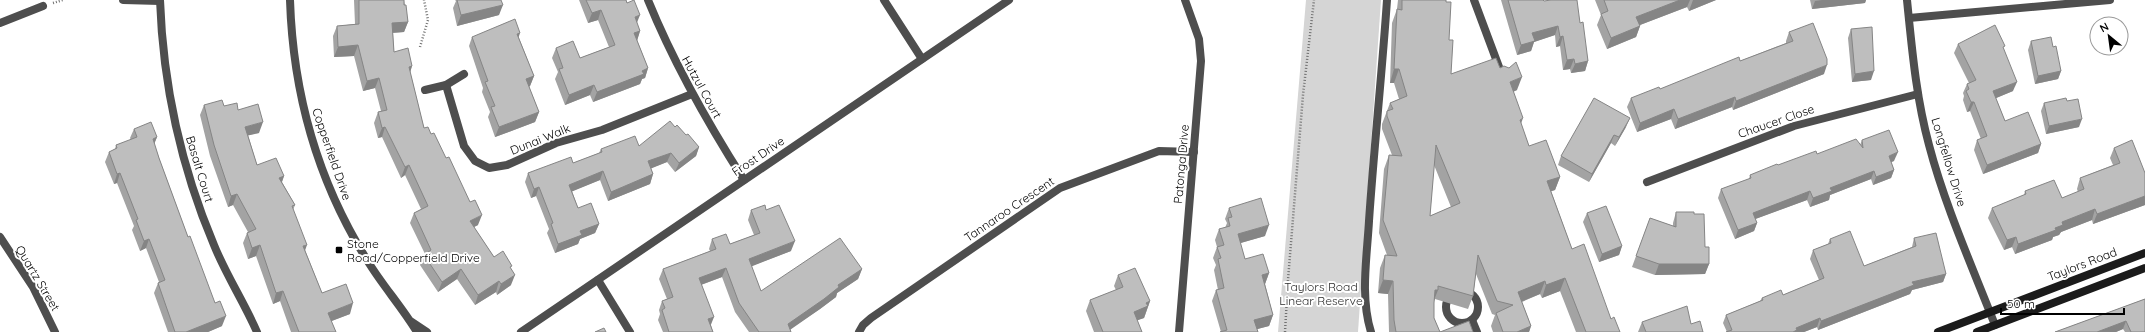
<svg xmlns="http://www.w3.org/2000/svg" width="2145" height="332" viewBox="0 0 2145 332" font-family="Quicksand,sans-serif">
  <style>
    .green { fill: #d5d5d5 }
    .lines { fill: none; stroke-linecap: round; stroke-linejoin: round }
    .path { stroke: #707070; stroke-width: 2.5; stroke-dasharray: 1 2; stroke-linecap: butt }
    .service { stroke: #4e4e4e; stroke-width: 8 }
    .minor { stroke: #4e4e4e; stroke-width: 8 }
    .tertiary { stroke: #4e4e4e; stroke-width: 8 }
    .secondary { stroke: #1b1b1b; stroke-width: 8 }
    .wall { fill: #a3a3a3; fill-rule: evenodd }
    .shaded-wall { fill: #858585 }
    .building { fill: #bebebe; stroke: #858585; fill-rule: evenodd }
    .poi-dot { fill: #000; stroke: #fff; stroke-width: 1.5 }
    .labels { text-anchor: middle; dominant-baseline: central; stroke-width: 4; stroke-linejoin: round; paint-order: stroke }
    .street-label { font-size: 12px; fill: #000; stroke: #fff }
    .poi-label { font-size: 12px; fill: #000; stroke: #fff; text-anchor: start }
    .park-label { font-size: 12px; fill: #2c2c2c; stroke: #fff }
  </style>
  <rect width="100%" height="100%" fill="#fff"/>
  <path class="green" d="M1306,0H1381L1358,332H1278Z"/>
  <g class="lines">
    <g class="path">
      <path d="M53,3L63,0"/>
      <path d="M420,47L428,20L424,0"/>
      <path d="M1285,332L1288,280L1303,95L1314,0"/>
    </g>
    <g class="service">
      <path d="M1474,0L1499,67"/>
      <circle cx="1462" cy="307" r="16"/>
      <path d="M1472,320L1477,332"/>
      <path d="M1371,332C1360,297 1367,257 1369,221C1374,147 1382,74 1387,0"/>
    </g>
    <g class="minor">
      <path d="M123,0L160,1"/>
      <path d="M160,0C163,84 181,167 214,245C226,275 244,302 257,332"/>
      <path d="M648,0C674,64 707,122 744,180"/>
      <path d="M884,0L922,59"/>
      <path d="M1907,0C1912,49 1916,97 1929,145C1945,206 1972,266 1995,325"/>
      <path d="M1909,18L2110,0"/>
      <path d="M0,23L43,6"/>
      <path d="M446,85L464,146L475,161L489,168L507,165L556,143L602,130L692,94"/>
      <path d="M425,90L446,85L464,74"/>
      <path d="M1647,182L1794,126L1918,94"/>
      <path d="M0,237L33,287L55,332"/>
      <path d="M598,280L630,332"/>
      <path d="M521,332L1009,0"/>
      <path d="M859,332L863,325L871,318L1060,188L1159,151L1194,152"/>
      <path d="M1179,332L1201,61L1199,39L1185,0"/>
    </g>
    <g class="tertiary">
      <path d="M290,0C293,93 317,180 367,260C382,285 402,307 417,332"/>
      <path d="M412,322L427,332"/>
    </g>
    <g class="secondary">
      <path d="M1938,332L2145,253"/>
      <path d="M1977,332L2145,268"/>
    </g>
  </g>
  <g class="wall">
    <path d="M354,0H404L408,22L404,32L393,33L394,52L412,66L410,72L424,128L478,225L474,227L494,257L511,269V285L497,295L496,292L475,305L457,279L438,292L420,265L425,254L410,223L414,213L421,209L405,175L401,178L382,137L378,138L374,123L378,112L381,111L375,88L363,91L354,56L334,57L333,36L337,26L355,24Z"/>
    <path d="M455,0H501L499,15L457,26L453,8L456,1Z"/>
    <path d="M579,0H626L640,31L637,40L648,68L645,78L642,79L640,84L593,102L590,95L565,105L555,79L558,72L552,58L556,48L580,58L609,47L598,20L588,23Z"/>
    <path d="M1398,0H1446L1451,74L1500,68L1517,90L1513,92L1521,124L1529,146L1560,177L1555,190L1551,191L1572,249L1611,319L1620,332H1576L1560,291L1542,298L1540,294L1522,302L1531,326L1529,332H1493L1491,326L1495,315L1492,314L1476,274L1473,296L1468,309L1435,299L1434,301V318L1440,332H1389L1388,294L1378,293L1380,268L1385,255H1387L1379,233L1384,169L1389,155H1392L1382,129V124L1390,103L1399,99L1394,83H1390L1392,23L1397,9ZM1434,165L1451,207L1430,216Z"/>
    <path d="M1501,0H1543L1544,1L1580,23L1588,61L1585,71L1571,73L1570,69L1563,70L1560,46L1556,47L1555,35L1534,42L1531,51L1517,55Z"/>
    <path d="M1595,0H1716L1689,11L1687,7L1640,25V26L1636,37L1607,49L1597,25L1601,15Z"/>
    <path d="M1810,0H1866L1865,3L1812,9Z"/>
    <path d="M1851,29L1871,80L1852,82L1848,38Z"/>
    <path d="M1789,32L1824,74L1733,110L1732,107L1675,129L1671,119L1637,132L1627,107L1631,98L1660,89L1740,61L1786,43V41Z"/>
    <path d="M472,37L519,38L534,76L530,86L529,87L539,112L535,122L495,137L488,117L490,112L482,92L483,88L469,46Z"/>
    <path d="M2031,41L2053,47L2061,71L2058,79L2035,84L2028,50Z"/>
    <path d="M1958,44L2004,50L2013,91L1996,98L2005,121L2041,144L2038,153L1983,174L1974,150L1977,140L1981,139L1970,111L1967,112L1963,100L1964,96L1963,93L1967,84L1969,83L1954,53Z"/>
    <path d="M2067,101L2079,127L2046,134L2041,111L2044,103Z"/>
    <path d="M204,105L224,106L259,133L248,135L257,165L284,176L282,182L295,205L293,210L305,250L322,293L350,314L331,321L336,332H291L280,301L273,304L256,256L248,259L243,243L247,233L248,232L233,205L228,207L210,156L200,115Z"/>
    <path d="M675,127L686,135L699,147L696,156L675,172L667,162L651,168L653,174L650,184L608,201L600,180L572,191L578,208L599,224L595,233L580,239L578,244L555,253L547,233L549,229L536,196L531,198L525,182L528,173L573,163L599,153L601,149L639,146Z"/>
    <path d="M1626,127L1615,146L1611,143L1589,182L1558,165L1561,156Z"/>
    <path d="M134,129L157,137L154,144L159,158L188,237L222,326L208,332H168L154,293L158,283L159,282L146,248L140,251L132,230L134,226L117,183L114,184L105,162L109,152L115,149L116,145L131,140L130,138Z"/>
    <path d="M1862,140L1894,161L1891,162L1894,170L1891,178L1873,185L1871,179L1830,195L1829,200L1810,207L1807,200L1755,219L1757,223L1754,231L1735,239L1718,198L1721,189L1749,179L1750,175L1778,165L1817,154L1860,145Z"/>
    <path d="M2114,148L2145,173V205L2093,224L2092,220L2061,232L2059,235L2053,237L2052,240L2015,254L2012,247L2004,250L1988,218L1992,208L2024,195L2025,191L2062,198L2078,192L2077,189L2080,178L2113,165L2110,158Z"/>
    <path d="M1229,208L1265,236L1240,243L1245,259L1269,273L1265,284L1273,315L1269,326L1257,329L1221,332L1212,301L1216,290H1218L1214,270L1216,265L1213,258L1217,247L1215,240L1219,229L1225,228L1227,223L1225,219Z"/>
    <path d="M751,210H766L791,251L751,266L761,291L862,269L858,279L837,293L836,297L820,309L790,329L791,332H749L735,312L722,277L701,285L711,325L713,332H663L658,320L660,314L659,310L662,301L667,299L659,279L663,269L710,251L709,249L712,239L730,244L754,235L748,220Z"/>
    <path d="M1676,212L1694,214L1705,247L1709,264L1705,274L1655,275L1632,267L1650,218L1673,226V223Z"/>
    <path d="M1587,213L1622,246L1619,255L1599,262L1583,222Z"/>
    <path d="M1914,238L1946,274L1943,282L1912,290L1910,294L1818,330L1817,327L1804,332H1726H1727L1723,323L1726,315L1760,301L1762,298L1783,295L1819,280L1810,259L1813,250L1828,244L1830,239L1864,266L1912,247Z"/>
    <path d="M1118,275L1150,301L1144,318L1137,320L1142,332H1094L1086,311L1090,300L1116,290L1114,286Z"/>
    <path d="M2145,299V332H2125L2123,329L2116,332H2055Z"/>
    <path d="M1642,322L1691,324L1703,332H1638Z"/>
  </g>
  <g class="shaded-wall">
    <path d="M1680,0H1690L1687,7L1632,28L1636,17Z"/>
    <path d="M1693,0H1716L1689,11Z"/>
    <path d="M1822,0H1866L1865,3L1812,9L1815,1Z"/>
    <path d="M503,5L499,15L457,26L461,15Z"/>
    <path d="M601,10L598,20L588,23L592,13Z"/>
    <path d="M640,15L636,25L635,17Z"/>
    <path d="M408,22L404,32L388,33L392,23Z"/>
    <path d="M1558,26L1555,35L1534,42L1531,51L1517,55L1521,45L1532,33Z"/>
    <path d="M1640,26L1636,37L1607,49L1611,38Z"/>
    <path d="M640,31L637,41L634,33Z"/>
    <path d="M520,33L517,42V34Z"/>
    <path d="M1563,36L1560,46L1556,47L1560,37Z"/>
    <path d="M358,45L354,56L334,57L338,47Z"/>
    <path d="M1574,59L1570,69L1563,70L1567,60Z"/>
    <path d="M1588,61L1585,71L1571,73L1575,64Z"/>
    <path d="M1827,65L1824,74L1733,110L1736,101Z"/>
    <path d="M412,66L409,76V67Z"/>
    <path d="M648,68L645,78L642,79L640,84L593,102L597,92Z"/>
    <path d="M1394,69H1399L1394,83H1390Z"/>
    <path d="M1874,71L1871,80L1852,82L1855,74Z"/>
    <path d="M2061,71L2058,79L2035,84L2038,76Z"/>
    <path d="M534,76L530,86L522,89L526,79Z"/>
    <path d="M1522,77L1517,90L1505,95L1510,82Z"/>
    <path d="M379,78L375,88L363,91L367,81Z"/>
    <path d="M2017,82L2013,91L1989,101L1993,91Z"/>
    <path d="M594,85L590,95L565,105L569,95Z"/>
    <path d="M1735,97L1732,107L1675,129L1678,119Z"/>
    <path d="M1971,102H1974L1970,111L1967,112Z"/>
    <path d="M1674,109L1671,119L1637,132L1640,123Z"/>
    <path d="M539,112L535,122L495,137L499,127Z"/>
    <path d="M1523,118L1518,132L1520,120Z"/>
    <path d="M1630,118L1626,127L1615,146L1619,137Z"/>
    <path d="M2082,119L2079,127L2046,134L2049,126Z"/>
    <path d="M263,122L259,133L241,137L245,127Z"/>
    <path d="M385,127L382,137L378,138L382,128Z"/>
    <path d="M1614,135L1611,143L1589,182L1592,174Z"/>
    <path d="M157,137L153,147V139Z"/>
    <path d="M2041,144L2038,153L1983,174L1987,165Z"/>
    <path d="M699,147L696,156L675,172L679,163Z"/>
    <path d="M1898,152L1894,161L1886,164L1889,156Z"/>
    <path d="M671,153L667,162L645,171L648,161Z"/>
    <path d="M409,165L405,175L401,178L405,167Z"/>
    <path d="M1894,170L1891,178L1873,185L1876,177Z"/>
    <path d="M603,171L600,180L566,194L569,185Z"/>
    <path d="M1874,171L1871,179L1830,195L1829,200L1810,207L1813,198L1830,188Z"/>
    <path d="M120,173L117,183L114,184L117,174Z"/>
    <path d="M653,174L650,184L608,201L611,192Z"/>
    <path d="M284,176L280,187L279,178Z"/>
    <path d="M1560,177L1555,190L1543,194L1547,181Z"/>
    <path d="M539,187L536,196L531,198L534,189Z"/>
    <path d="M1810,191L1807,200L1750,221L1753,213Z"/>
    <path d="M237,194L233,205L228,207L231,196Z"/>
    <path d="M2145,196V205L2093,224L2097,214Z"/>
    <path d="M2095,209L2092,220L2061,232L2059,235L2053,237L2052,240L2015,254L2018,244L2055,228L2062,222Z"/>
    <path d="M482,215L478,225L466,231L470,221Z"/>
    <path d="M1757,223L1754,231L1735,239L1738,230Z"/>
    <path d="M599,224L595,233L580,239L578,244L555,253L558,244L580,231Z"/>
    <path d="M1269,225L1265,236L1234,245L1238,234Z"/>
    <path d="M2016,237L2012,247L2004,250L2007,240Z"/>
    <path d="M149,239L146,248L140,251L144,241Z"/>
    <path d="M795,241L791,251L745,269L749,259Z"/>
    <path d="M260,245L256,256L248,259L252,248Z"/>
    <path d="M307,245L303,256V246Z"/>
    <path d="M1622,246L1619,255L1599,262L1602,254Z"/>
    <path d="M1659,264H1709L1705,274L1655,275Z"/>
    <path d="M726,268L722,277L695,287L699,278Z"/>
    <path d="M461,269L457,279L438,292L442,282Z"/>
    <path d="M862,269L858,279L837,293L836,297L820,309L787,332L788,324L838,285Z"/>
    <path d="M1269,273L1265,284L1258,286L1262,275Z"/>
    <path d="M1946,274L1943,282L1912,290L1910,294L1818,330L1821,321L1912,282Z"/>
    <path d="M515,275L511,285L497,295L501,284Z"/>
    <path d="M1565,278L1560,291L1542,298L1546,285Z"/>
    <path d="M1383,280L1393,281L1388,294L1378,293Z"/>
    <path d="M499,281L496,292L475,305L478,295Z"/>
    <path d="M1545,281L1540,294L1513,305L1518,292Z"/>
    <path d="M1435,290H1438L1433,303Z"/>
    <path d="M283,291L280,301L273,304L276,293Z"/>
    <path d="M1150,301L1144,318L1130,323L1134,312L1146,303Z"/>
    <path d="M353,303L350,314L324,324L328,313Z"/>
    <path d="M1273,315L1269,326L1250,331L1254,320Z"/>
    <path d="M226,316L222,326L208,332H186Z"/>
    <path d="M714,317L710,327L708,319Z"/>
    <path d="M1820,318L1817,327L1804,332H1793L1796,328Z"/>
    <path d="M2126,321L2123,329L2116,332H2097Z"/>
    <path d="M1531,326L1529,332H1517Z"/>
  </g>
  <g class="building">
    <path d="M359,0H404V5H406L408,22L392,23L394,52L408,48L412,66L409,67L424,128L428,127L431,134L434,133L446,158L449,157L470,202L475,200L482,215L470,221L494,257L503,251L512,266L510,267L515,275L501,284L499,281L478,295L461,269L442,282L424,255L431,250L414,213L428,206L409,165L405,167L385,127L382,128L378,112L387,110L379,78L367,81L358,45L338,47L337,26L359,24Z"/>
    <path d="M457,0H501L503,5L461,15Z"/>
    <path d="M586,0H626L627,3L634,0L640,15L635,17L640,31L634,33L648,68L642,71L644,74L597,92L594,85L569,95L559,69L563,68L556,48L573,41L580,58L615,45L601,10L592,13Z"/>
    <path d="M1402,0H1446V2H1451L1449,40H1453L1451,74L1496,58L1500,68L1504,66L1509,68L1516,62L1522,77L1510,82L1523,118L1520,120L1529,146L1546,140L1560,177L1547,181L1572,249L1584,244L1611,319L1614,317L1620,332H1586L1565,278L1546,285L1545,281L1518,292L1531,326L1517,332H1503L1496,313L1513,305L1497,301L1478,255L1473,296L1438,286V290H1435L1434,303V318L1440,332H1396L1394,320L1393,281L1383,280L1385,255L1397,256L1383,220L1389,155L1402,156L1387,116V111L1393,109L1390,103L1407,96L1399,69H1394L1397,9L1402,10ZM1436,145L1460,203L1430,216Z"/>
    <path d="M1508,0H1543L1544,1L1551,0H1577L1580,23L1583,22L1588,61L1575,64L1574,59L1567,60L1563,36L1560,37L1558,26L1532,33L1535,41L1521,45Z"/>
    <path d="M1604,0H1680L1636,17L1640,26L1611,38L1601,14L1608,11Z"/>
    <path d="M515,19L520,33L517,34L534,76L526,79L539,112L499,127L491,107L495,106L485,82L488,81L472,37Z"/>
    <path d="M1813,23L1827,59V65L1736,101L1735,97L1678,119L1674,109L1640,123L1631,98L1659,87L1660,89L1739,57L1740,61L1793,41L1789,32Z"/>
    <path d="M1995,25L2005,46L2003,47L2017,82L1993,91L2005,121L2028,112L2041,144L1987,165L1977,140L1987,136L1974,102H1971L1966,91L1969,89L1967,84L1976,80L1958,44Z"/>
    <path d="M1872,27L1874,71L1855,74L1851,29Z"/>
    <path d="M2051,37L2053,47L2056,46L2061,71L2038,76L2031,41Z"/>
    <path d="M1594,98L1630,118L1619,137L1614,135L1592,174L1561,156Z"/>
    <path d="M2066,98L2067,101L2078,99L2082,119L2049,126L2044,103Z"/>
    <path d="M222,100L224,106L237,103L238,110L258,104L263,122L245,127L257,165L276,158L284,176L279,178L295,205L292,206L307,245L303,246L322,293L346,284L353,303L328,313L336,332H299L283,291L276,293L260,245L252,248L247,233L256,229L237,194L231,196L214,145L204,105Z"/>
    <path d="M670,121L675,127L677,125L686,135L688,134L699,147L679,163L671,153L648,161L653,174L611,192L603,171L569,185L578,208L591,203L599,224L580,231L582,235L558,244L551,224L553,223L539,187L534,189L528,173L571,157L573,163L602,152L601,149L635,136L639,146Z"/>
    <path d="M151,122L157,137L153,139L159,158L188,237L190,236L215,303L220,301L226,316L186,332H175L158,283L165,280L149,239L144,241L136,220L138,219L120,173L117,174L109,152L117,148L116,145L137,137L134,129Z"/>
    <path d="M1889,130L1898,152L1889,156L1894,170L1876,177L1874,171L1830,188L1832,191L1813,198L1810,191L1753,213L1757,223L1738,230L1721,189L1751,178L1750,175L1777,164L1778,165L1816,151L1817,154L1856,139L1863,148L1862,140Z"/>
    <path d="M2132,140L2145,173V196L2097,214L2095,209L2062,222L2063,225L2055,228L2056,230L2018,244L2016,237L2007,240L1992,208L2026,194L2025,191L2054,180L2062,198L2084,189L2080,178L2120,163L2114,148Z"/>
    <path d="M1261,198L1269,225L1238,234L1245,259L1263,254L1269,273L1262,275L1273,315L1254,320L1258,332H1220L1227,330L1216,290L1224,288L1218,259L1221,258L1217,247L1224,245L1219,229L1230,226L1228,218L1232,217L1229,208Z"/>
    <path d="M765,205L766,210L779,205L795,241L749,259L761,291L840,238L862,269L838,285L839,287L824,299L788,324L791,332H759L739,303L726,268L699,278L714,317L708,319L713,332H669L662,310L665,308L662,301L673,297L663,269L716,249L712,239L726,234L730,244L760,233L751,210Z"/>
    <path d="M1606,206L1622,246L1602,254L1587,213Z"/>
    <path d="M1676,212H1694V214H1704L1705,247H1709V264H1659L1636,256L1650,218L1676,227Z"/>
    <path d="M1850,231L1864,266L1916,246L1914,238L1936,233L1946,274L1912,282L1914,285L1821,321L1820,318L1796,328L1797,330L1793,332H1726L1732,330L1726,315L1763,300L1762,298L1781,290L1783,295L1824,278L1813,250L1831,243L1830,239Z"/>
    <path d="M1135,268L1150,301L1146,303L1148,306L1134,312L1142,332H1103L1090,300L1123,287L1118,275Z"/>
    <path d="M2145,299V332H2131L2126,321L2097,332H2055Z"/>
    <path d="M1687,306L1691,324L1700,321L1703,332H1646L1642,322Z"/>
    <path d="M1469,321L1473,332H1440Z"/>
    <path d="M604,328L606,332H595Z"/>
  </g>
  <rect class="poi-dot" x="335" y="246" width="8" height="8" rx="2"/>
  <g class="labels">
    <g class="street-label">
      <text transform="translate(702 87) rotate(61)">Hutzul Court</text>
      <text transform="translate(1776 121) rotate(-19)">Chaucer Close</text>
      <text transform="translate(540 139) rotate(-22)">Dunai Walk</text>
      <text transform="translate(332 154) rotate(71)">Copperfield Drive</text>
      <text transform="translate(758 156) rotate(-34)">Frost Drive</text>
      <text transform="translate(1949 162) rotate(73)">Longfellow Drive</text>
      <text transform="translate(1181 164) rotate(-85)">Patonga Drive</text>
      <text transform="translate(200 169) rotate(73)">Basalt Court</text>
      <text transform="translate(1009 209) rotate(-34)">Tannaroo Crescent</text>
      <text transform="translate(2082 264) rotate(-21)">Taylors Road</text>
      <text transform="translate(38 278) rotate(59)">Quartz Street</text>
    </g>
    <g class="poi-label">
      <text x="347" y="243">Stone<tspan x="347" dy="14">Road/Copperfield Drive</tspan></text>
    </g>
    <g class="park-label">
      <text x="1321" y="286">Taylors Road<tspan x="1321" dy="14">Linear Reserve</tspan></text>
    </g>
  </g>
  <g transform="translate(2109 36) rotate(331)"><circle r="19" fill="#ffffff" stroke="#999999"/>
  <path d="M0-3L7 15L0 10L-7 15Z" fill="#000000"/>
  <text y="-6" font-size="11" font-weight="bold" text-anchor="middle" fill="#000000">N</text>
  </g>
  <path d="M2001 308v6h123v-6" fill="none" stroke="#000000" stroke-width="2"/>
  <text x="2007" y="308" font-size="12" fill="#000000" stroke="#ffffff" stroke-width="3" paint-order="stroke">50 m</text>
</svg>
